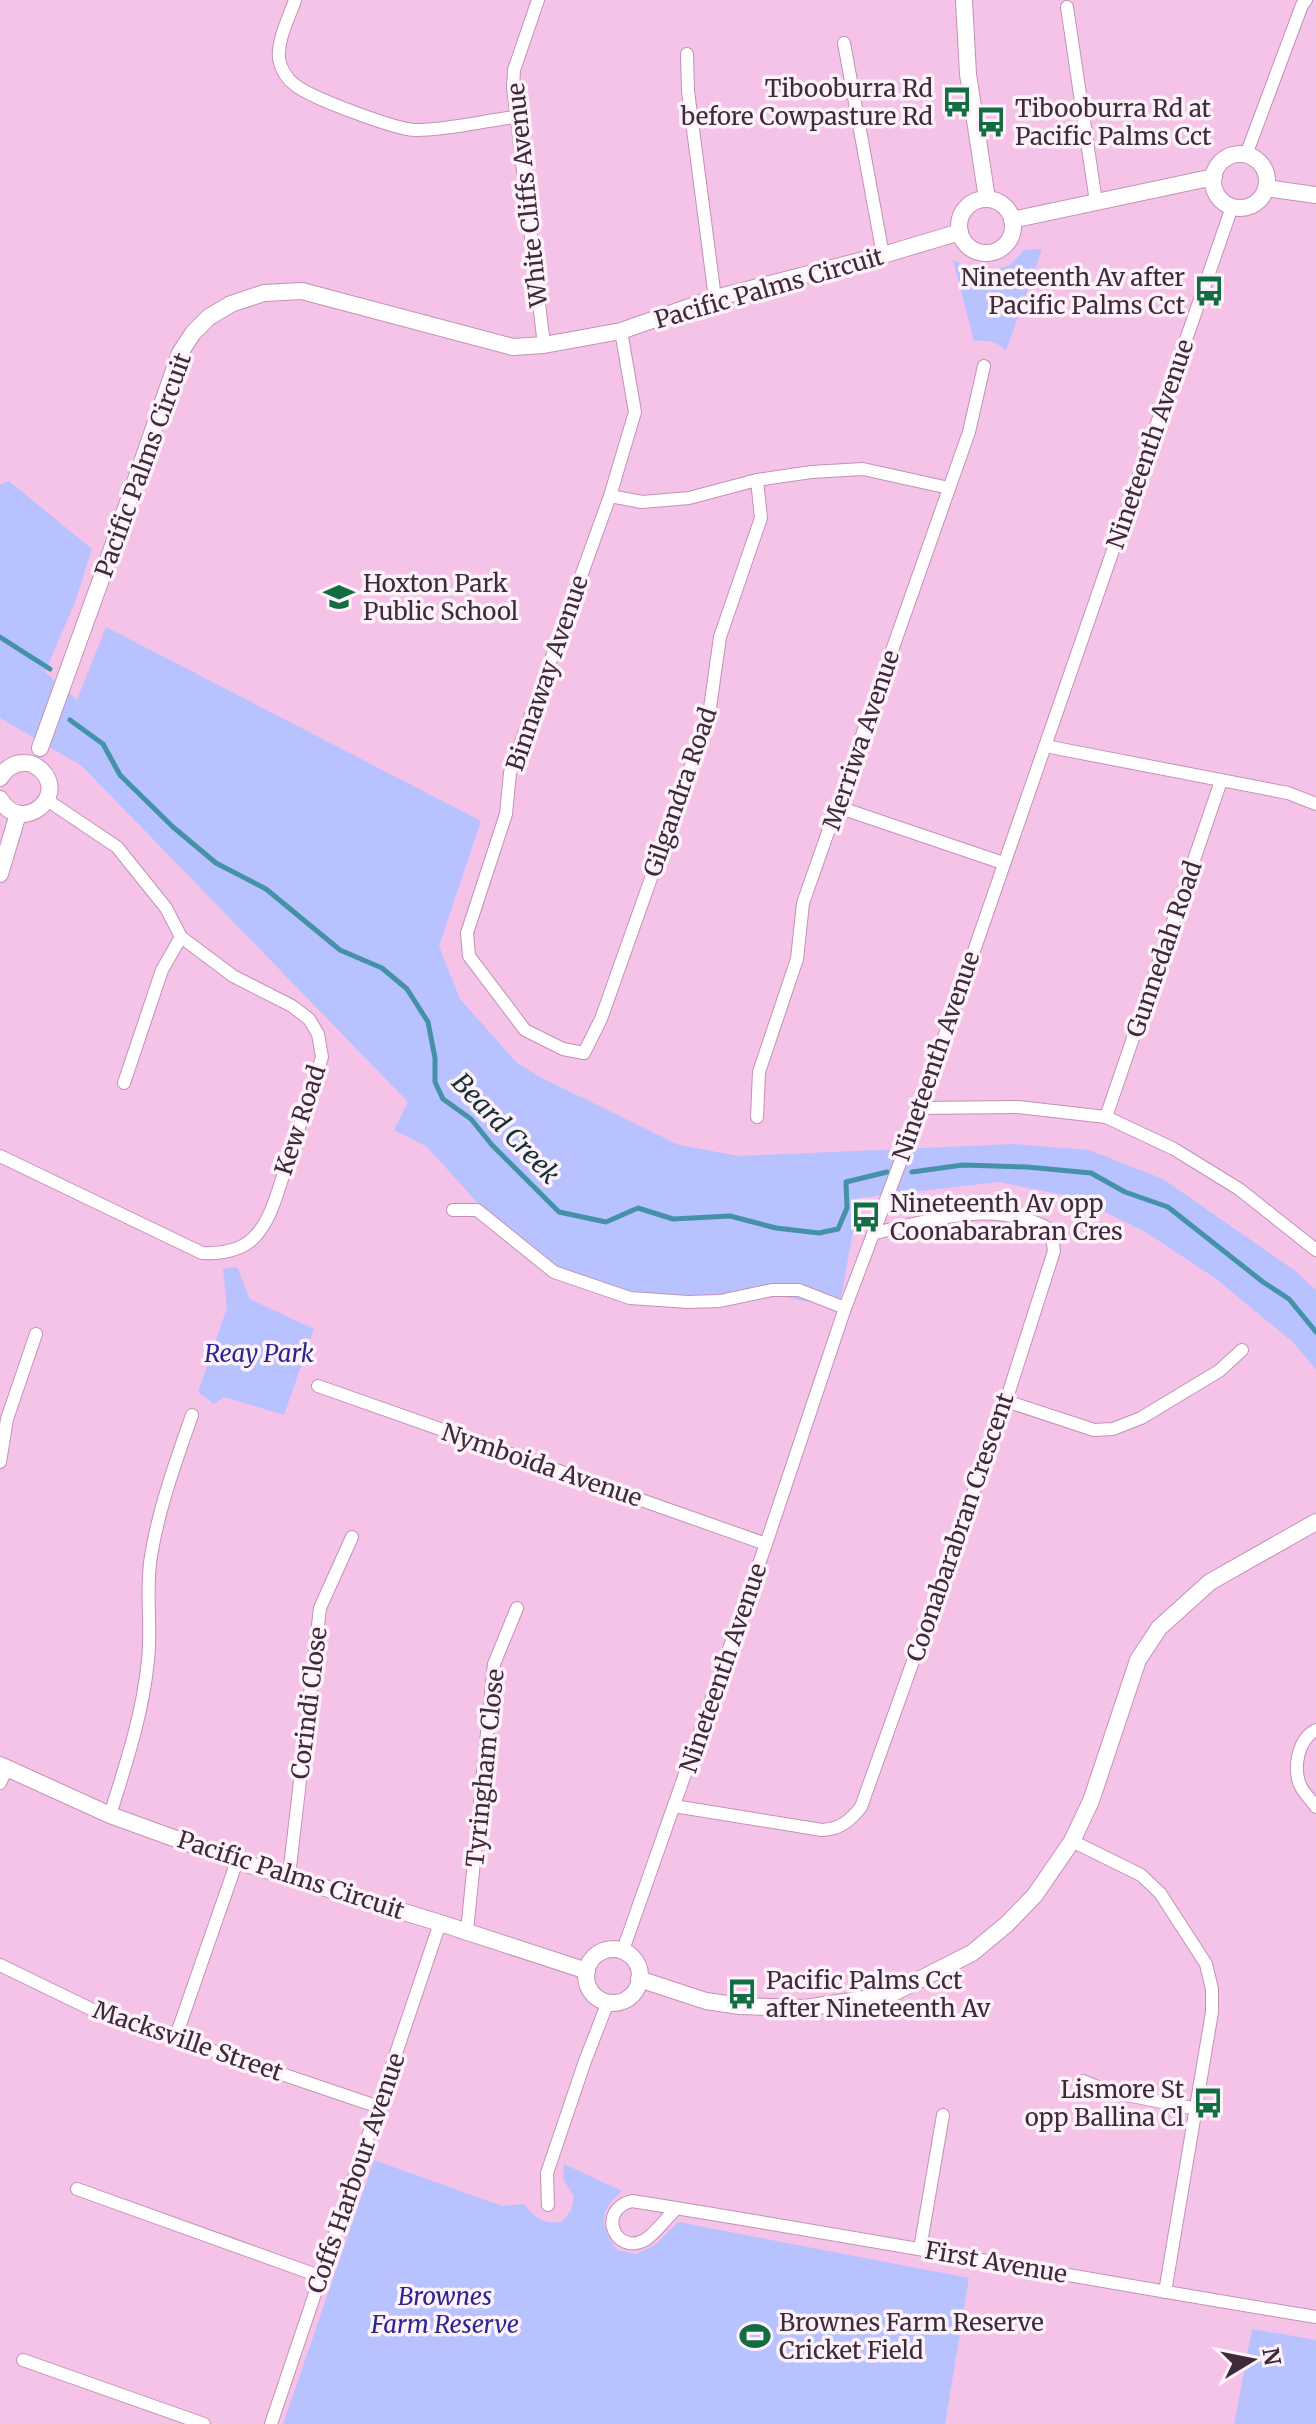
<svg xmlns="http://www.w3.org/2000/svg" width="1316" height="2424" viewBox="0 0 1316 2424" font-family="Merriweather,serif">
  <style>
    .green { fill: #b7c2fe }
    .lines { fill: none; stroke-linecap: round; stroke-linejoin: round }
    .stream { stroke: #4591a8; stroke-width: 5 }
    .minor-casing { stroke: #c292b5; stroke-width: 14 }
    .tertiary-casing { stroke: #c292b5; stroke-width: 18 }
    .minor { stroke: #fff; stroke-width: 12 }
    .tertiary { stroke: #fff; stroke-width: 16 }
    .labels { text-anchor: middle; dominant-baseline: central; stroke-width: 7; stroke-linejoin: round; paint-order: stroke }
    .poi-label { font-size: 24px; fill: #3e2a39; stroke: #fdf2fa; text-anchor: start }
    .street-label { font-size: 24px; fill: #3e2a39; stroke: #fdf2fa }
    .park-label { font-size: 24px; font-style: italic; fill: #2b258f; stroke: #fdf2fa }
    .water-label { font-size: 26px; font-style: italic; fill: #152f35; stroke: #fdf2fa }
  </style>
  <rect width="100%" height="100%" fill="#f6c3e8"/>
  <g class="green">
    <path d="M1042,249L1006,351C997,341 987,340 974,341L953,260L973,270L992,271L1010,265L1024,250Z"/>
    <path d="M9,481L92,549L75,602L45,672L77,700L106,627L481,821L439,946L460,999L517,1063L542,1078L679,1145L739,1156L1014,1144L1089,1150L1163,1179L1297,1272L1316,1290V1370L1294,1343L1215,1278L1147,1233L1083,1201L1064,1195L999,1182L859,1198L841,1298L807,1302L782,1296L694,1307L569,1279L495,1222L427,1147L394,1130L408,1102L82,766L0,718V484Z"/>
    <path d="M237,1267L250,1299L314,1329L284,1415L224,1397L214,1404L198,1392L227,1308L223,1269Z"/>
    <path d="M374,2160L502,2206L524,2204C535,2219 543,2224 562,2222L571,2210L574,2196L563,2179L564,2164L622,2191C598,2212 600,2225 617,2250L636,2254L655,2245L678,2222L969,2278L945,2424H283Z"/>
    <path d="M1252,2329L1316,2340V2424H1234Z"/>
  </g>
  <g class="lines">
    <g class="stream">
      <path d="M0,637L50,669"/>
      <path d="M70,720L103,744L120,775L173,827L216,863L266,889L340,950L382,968L407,989L428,1022L435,1058V1082L443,1099L471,1119L492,1145L559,1212L606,1222L638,1208L673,1219L730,1216L776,1228L819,1233L838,1229L847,1208L846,1182L887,1172"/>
      <path d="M912,1172L963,1165L1027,1167L1091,1173L1125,1192L1168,1207L1263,1282L1289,1299L1316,1332"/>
    </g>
    <g class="minor-casing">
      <g id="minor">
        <path d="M295,0C289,18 277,40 279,59C281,69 287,79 295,85C311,98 397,130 416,130C448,130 483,121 515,117"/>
        <path d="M538,0L514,70L513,87L544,345"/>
        <path d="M1067,7L1096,202"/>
        <path d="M844,43L883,255"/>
        <path d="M687,54L688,91L715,298"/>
        <path d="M1246,155L1302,5L1306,0"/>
        <path d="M621,331L635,412L610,496L510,773L506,814L467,933L469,956L525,1030L563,1049L584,1053L601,1019L709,715L720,637L761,518L757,480"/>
        <path d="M610,496L642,502L689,498L757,480L811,472L863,469L949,488"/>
        <path d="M1045,746L1288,793L1316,804"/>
        <path d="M838,807L1003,863"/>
        <path d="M124,1083L162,970L181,937"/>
        <path d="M919,1108L1018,1107L1106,1117L1174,1149L1239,1189L1316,1250"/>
        <path d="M757,1117L759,1072L797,959L803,903L969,432L984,366"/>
        <path d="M1106,1117L1221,781"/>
        <path d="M0,1156L202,1253C223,1254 245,1250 258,1233C272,1216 278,1190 285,1170C297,1132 310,1095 322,1057L318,1034L309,1019L292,1006L233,976L181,937L166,908L117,847L47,800"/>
        <path d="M453,1210H477L554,1272L630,1298L688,1302L720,1301L772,1290H799L845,1308"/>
        <path d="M318,1386L766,1544"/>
        <path d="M1006,1401L1094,1430L1113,1429L1141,1418L1219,1371L1242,1350"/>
        <path d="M0,1462L7,1419L36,1334"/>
        <path d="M1316,1730C1298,1739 1293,1767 1300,1785C1303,1792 1311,1800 1316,1807"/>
        <path d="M0,1783L7,1768"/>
        <path d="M674,1806L822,1830C840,1829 850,1821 861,1807L1006,1401L1054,1251L1051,1230C994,1198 934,1220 875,1233"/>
        <path d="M110,1815C126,1764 143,1713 148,1660C152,1625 145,1590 151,1556C159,1507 176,1461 192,1415"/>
        <path d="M1072,1841L1141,1875L1160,1893L1206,1964L1212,1989V2012L1165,2292"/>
        <path d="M289,1876L320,1608L352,1537"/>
        <path d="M467,1931L494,1664L517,1608"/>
        <path d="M623,1950L766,1544L845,1308L906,1147L1232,207"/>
        <path d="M0,1965L93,2010L379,2107"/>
        <path d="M175,2039L237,1861"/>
        <path d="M1083,2081L1107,2091L1197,2109"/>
        <path d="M77,2189L322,2277"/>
        <path d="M548,2205L547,2173L585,2061L608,2002"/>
        <path d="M677,2208C667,2217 655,2234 645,2240C615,2256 596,2210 632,2201C860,2237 1088,2280 1316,2317"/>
        <path d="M920,2249L943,2115"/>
        <path d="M23,2360L204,2424"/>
        <path d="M271,2424L440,1923"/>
      </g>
    </g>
    <g class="tertiary-casing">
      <g id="tertiary">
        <path d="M964,0L968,74L987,199"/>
        <circle cx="1240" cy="181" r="27"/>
        <path d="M1266,188L1316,195"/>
        <circle cx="986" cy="226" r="27"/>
        <path d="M1012,220L1214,177"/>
        <path d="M40,748L108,560L180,353L193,333L209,317L231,304L264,293L302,291L513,347L544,345L621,331L715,298L883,255L960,232"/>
        <path d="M0,778C6,768 14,762 26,763C32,763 38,767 42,771C68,798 20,835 0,799"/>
        <path d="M0,874L18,814"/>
        <path d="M0,1765L110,1815L237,1861L440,1923L587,1971"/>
        <circle cx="613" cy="1976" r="27"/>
        <path d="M639,1979L706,2001L740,2006L805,2008L878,1997L895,1992L972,1953L1007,1924L1035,1895L1072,1841L1091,1801L1138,1660L1159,1628L1210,1582L1316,1522"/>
      </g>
    </g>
    <use href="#minor" class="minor"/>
    <use href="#tertiary" class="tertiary"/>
  </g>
  <defs>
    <g id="bus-bare" transform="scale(2.4)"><path d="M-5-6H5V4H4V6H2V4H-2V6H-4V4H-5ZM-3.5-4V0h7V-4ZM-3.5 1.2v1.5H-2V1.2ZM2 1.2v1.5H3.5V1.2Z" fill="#126e42" stroke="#fdf2fa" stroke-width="2.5" paint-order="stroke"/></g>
    <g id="school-bare" transform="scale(2.4)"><path d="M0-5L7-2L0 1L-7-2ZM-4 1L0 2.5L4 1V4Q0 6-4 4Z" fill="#126e42" stroke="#fdf2fa" stroke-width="2.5" paint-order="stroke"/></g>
    <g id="stadium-bare" transform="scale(2.4)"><path d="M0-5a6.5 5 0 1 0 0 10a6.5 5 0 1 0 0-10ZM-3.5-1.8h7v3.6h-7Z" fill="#126e42" stroke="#fdf2fa" stroke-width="2.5" paint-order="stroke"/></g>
  </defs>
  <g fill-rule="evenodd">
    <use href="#bus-bare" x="957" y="102"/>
    <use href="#bus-bare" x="991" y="122"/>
    <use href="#bus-bare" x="1209" y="291"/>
    <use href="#school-bare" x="339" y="597"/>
    <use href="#bus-bare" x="866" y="1217"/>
    <use href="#bus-bare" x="742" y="1994"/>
    <use href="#bus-bare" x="1208" y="2103"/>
    <use href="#stadium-bare" x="755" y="2336"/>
  </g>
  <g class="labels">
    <g class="poi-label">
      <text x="933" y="88" text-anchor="end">Tibooburra Rd<tspan x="933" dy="28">before Cowpasture Rd</tspan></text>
      <text x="1015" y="108">Tibooburra Rd at<tspan x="1015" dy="28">Pacific Palms Cct</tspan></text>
      <text x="1185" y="277" text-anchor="end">Nineteenth Av after<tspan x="1185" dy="28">Pacific Palms Cct</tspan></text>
      <text x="363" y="583">Hoxton Park<tspan x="363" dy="28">Public School</tspan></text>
      <text x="890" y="1203">Nineteenth Av opp<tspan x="890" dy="28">Coonabarabran Cres</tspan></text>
      <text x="766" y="1980">Pacific Palms Cct<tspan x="766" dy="28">after Nineteenth Av</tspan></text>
      <text x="1184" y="2089" text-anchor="end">Lismore St<tspan x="1184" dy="28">opp Ballina Cl</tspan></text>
      <text x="779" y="2322">Brownes Farm Reserve<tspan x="779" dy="28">Cricket Field</tspan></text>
    </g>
    <g class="street-label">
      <text transform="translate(527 195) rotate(-96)">White Cliffs Avenue</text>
      <text transform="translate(769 288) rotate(-16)">Pacific Palms Circuit</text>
      <text transform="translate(1150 444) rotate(-71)">Nineteenth Avenue</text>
      <text transform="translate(143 465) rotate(-70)">Pacific Palms Circuit</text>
      <text transform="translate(547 673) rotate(-71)">Binnaway Avenue</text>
      <text transform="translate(861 740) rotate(-71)">Merriwa Avenue</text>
      <text transform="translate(680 792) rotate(-71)">Gilgandra Road</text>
      <text transform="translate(1164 949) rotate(-71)">Gunnedah Road</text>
      <text transform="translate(936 1056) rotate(-71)">Nineteenth Avenue</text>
      <text transform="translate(300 1120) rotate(-72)">Kew Road</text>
      <text transform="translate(542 1465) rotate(19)">Nymboida Avenue</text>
      <text transform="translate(960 1527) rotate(-71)">Coonabarabran Crescent</text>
      <text transform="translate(723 1668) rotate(-71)">Nineteenth Avenue</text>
      <text transform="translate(309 1703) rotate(-83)">Corindi Close</text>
      <text transform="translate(485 1768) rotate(-84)">Tyringham Close</text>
      <text transform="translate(291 1875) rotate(18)">Pacific Palms Circuit</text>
      <text transform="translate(188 2041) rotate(19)">Macksville Street</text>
      <text transform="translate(356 2173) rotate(-71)">Coffs Harbour Avenue</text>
      <text transform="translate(996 2262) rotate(10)">First Avenue</text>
    </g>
    <g class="park-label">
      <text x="259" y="1353">Reay Park</text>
      <text x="445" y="2296">Brownes<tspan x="445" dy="28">Farm Reserve</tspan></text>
    </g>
    <g class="water-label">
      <text transform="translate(506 1128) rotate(46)">Beard Creek</text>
    </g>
  </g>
  <g transform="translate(1252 2360) rotate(80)" stroke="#fdf2fa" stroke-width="6" paint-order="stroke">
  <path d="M0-6L14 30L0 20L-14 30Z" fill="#3e2a39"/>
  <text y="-12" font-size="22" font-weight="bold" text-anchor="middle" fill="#3e2a39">N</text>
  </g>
</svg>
